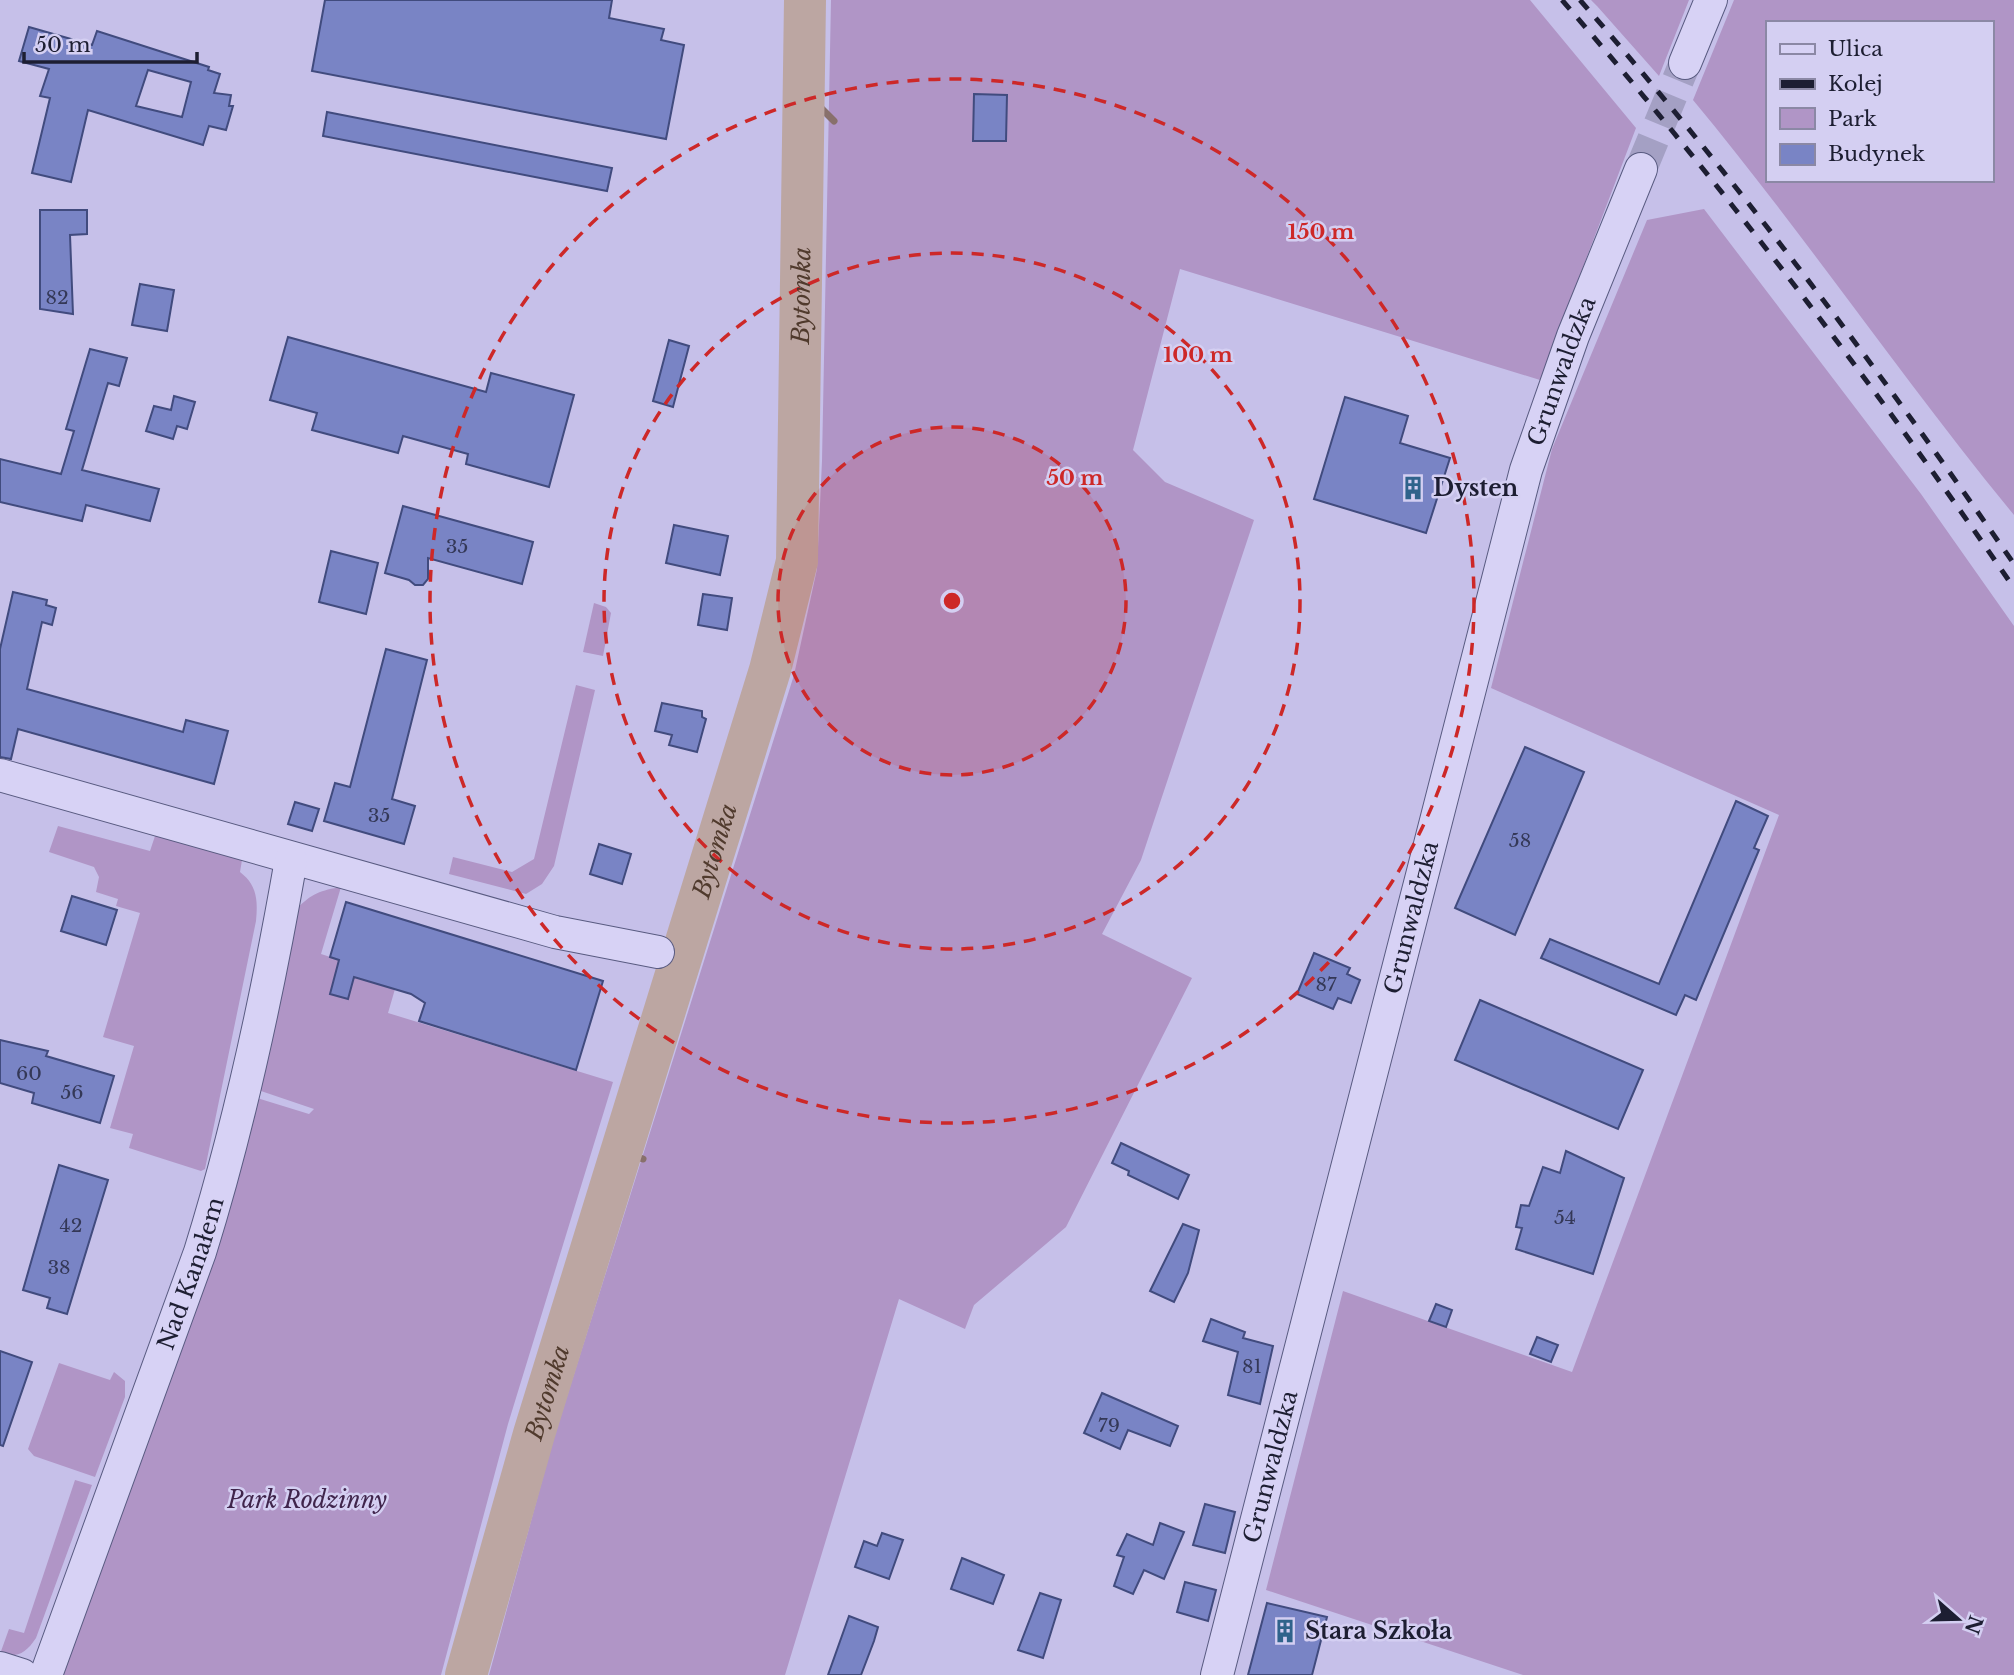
<svg xmlns="http://www.w3.org/2000/svg" width="2014" height="1675" viewBox="0 0 2014 1675" font-family="'Libre Baskerville',serif">
  <style>
    .green { fill: #b095c6; fill-rule: evenodd }
    .lines { fill: none; stroke-linecap: round; stroke-linejoin: round }
    .stream { stroke: #88706b; stroke-width: 7 }
    .river { stroke: #bca6a2; stroke-width: 42 }
    .building { fill: #7984c5; stroke: #414b7e; stroke-width: 2; fill-rule: evenodd }
    .minor-tunnel { stroke: #a4a0c4; stroke-width: 32; stroke-dasharray: 32 16; stroke-linecap: butt }
    .minor-casing { stroke: #595b81; stroke-width: 34 }
    .minor { stroke: #d7d2f5; stroke-width: 32 }
    .rail { stroke: #1d1e32; stroke-width: 5; stroke-dasharray: 12 12; stroke-linecap: butt }
    .ring { fill: none; stroke: #cd2828; stroke-width: 3.5; stroke-dasharray: 12 9 }
    .labels { text-anchor: middle; dominant-baseline: central; stroke-width: 5; stroke-linejoin: round; paint-order: stroke }
    .number-label { font-size: 19px; fill: #343857 }
    .street-label { font-size: 23px; fill: #1d1e32; stroke: #d4cff2 }
    .poi-label { font-size: 23px; font-weight: bold; fill: #1d1e32; stroke: #d4cff2; text-anchor: start }
    .park-label { font-size: 23px; font-style: italic; fill: #40254c; stroke: #d4cff2 }
    .water-label { font-size: 24px; font-style: italic; fill: #503a2d; stroke: #d4cff2 }
    .centre { fill: #cd2828; stroke: #d4cff2; stroke-width: 3.5 }
    .ring-label { font-size: 21px; text-anchor: middle; font-weight: bold; fill: #cd2828; stroke: #d4cff2; stroke-width: 5; stroke-linejoin: round; paint-order: stroke }
  </style>
  <rect width="100%" height="100%" fill="#c6c0e9"/>
  <g class="green">
    <path d="M831,0H1530L1636,128L1540,380L1180,269L1133,450L1165,482L1254,520L1141,860L1102,934L1192,978L1066,1227L974,1305L965,1329L899,1299L785,1675H489L552,1444L794,675L817,569L822,461Z"/>
    <path d="M1591,0H1689L1659,76L1597,6Z"/>
    <path d="M1734,0H2014V515C1903,380 1805,235 1693,100ZM1767,23H1991V180H1767Z"/>
    <path d="M1704,209L1921,494L2014,626V1675H1523L1266,1590L1343,1291L1572,1372L1779,815L1491,688L1552,449L1647,220Z"/>
    <path d="M594,603L606,607L611,613L603,656L583,652Z"/>
    <path d="M576,685L595,690L554,866L542,884L526,894L449,874L453,857L512,872L534,859Z"/>
    <path d="M58,826L150,851L155,836L233,856L242,860L240,872C257,885 258,900 256,921L205,1169L201,1171L129,1148L133,1134L110,1128L134,1046L103,1037L140,913L116,906L118,899L96,892L99,877L94,867L49,852Z"/>
    <path d="M341,887L321,954L377,972L374,983L395,989L388,1013L613,1082L508,1424L441,1675H59L257,1098L309,1114L314,1109L258,1090L297,909C310,894 322,890 341,887Z"/>
    <path d="M59,1363L110,1380L114,1372L125,1381V1397L95,1477L34,1456L28,1449Z"/>
    <path d="M75,1480L92,1485L36,1638C26,1653 18,1658 0,1654L9,1629L24,1633Z"/>
  </g>
  <g class="lines">
    <g class="stream">
      <path d="M805,92L834,121"/>
      <path d="M621,1151L643,1159"/>
    </g>
    <path class="river" id="s1" d="M466,1675L534,1434L770,670L797,561L805,0"/>
  </g>
  <g class="building">
    <path d="M325,0H612L609,18L664,29L661,40L684,45L666,139L312,71Z"/>
    <path d="M29,27L92,45L97,31L209,67L208,70L220,74L214,93L231,95L229,106H233L226,130L209,126L203,145L88,110L71,182L32,173L50,98L40,96L49,69L19,61ZM148,70L191,82L182,117L136,106Z"/>
    <path d="M974,94L1007,95L1006,141H973Z"/>
    <path d="M327,112L612,168L607,191L323,136Z"/>
    <path d="M40,210H87V234L70,235L73,314L40,309Z"/>
    <path d="M140,284L174,290L167,331L132,325Z"/>
    <path d="M288,337L486,392L491,373L574,395L549,487L466,464L468,454L403,436L398,453L312,430L317,413L270,400Z"/>
    <path d="M669,340L689,346L673,407L653,401Z"/>
    <path d="M90,349L127,358L119,386L108,383L82,470L159,489L150,521L86,505L82,521L0,502V459L61,474L74,431L66,429Z"/>
    <path d="M174,396L195,402L187,429L177,426L173,439L146,431L154,406L171,410Z"/>
    <path d="M1345,397L1408,416L1400,443L1450,458L1426,533L1314,499Z"/>
    <path d="M403,506L533,542L522,584L428,558V579L423,585H415L409,580L385,573Z"/>
    <path d="M674,525L728,536L720,575L666,563Z"/>
    <path d="M331,551L378,563L366,614L319,602Z"/>
    <path d="M13,592L47,600L46,605L56,608L52,625L42,622L27,689L183,732L186,720L228,731L214,784L18,729L11,759L0,757V649Z"/>
    <path d="M703,594L732,598L727,630L698,625Z"/>
    <path d="M386,649L427,660L392,799L415,806L404,844L324,821L335,783L350,787Z"/>
    <path d="M662,703L702,711V717L706,719L697,752L669,745L672,735L655,731Z"/>
    <path d="M1525,747L1584,772L1515,935L1455,908Z"/>
    <path d="M1736,801L1768,816L1754,848L1759,850L1696,1000L1685,995L1676,1015L1541,958L1550,939L1659,984Z"/>
    <path d="M295,802L319,809L312,831L288,824Z"/>
    <path d="M599,844L631,854L622,884L590,874Z"/>
    <path d="M72,896L117,910L106,945L61,931Z"/>
    <path d="M346,902L603,981L576,1070L419,1021L425,1003L411,994L354,977L348,999L330,994L339,960L330,957Z"/>
    <path d="M1314,953L1350,968L1347,974L1360,980L1351,1003L1338,998L1333,1009L1297,994Z"/>
    <path d="M1480,1000L1643,1070L1618,1129L1455,1060Z"/>
    <path d="M0,1040L48,1051L46,1056L114,1076L100,1123L32,1103L34,1093L0,1083Z"/>
    <path d="M1121,1143L1189,1175L1178,1199L1128,1175L1129,1171L1112,1163Z"/>
    <path d="M1566,1151L1624,1178L1593,1274L1516,1249L1522,1228L1516,1227L1521,1205L1529,1206L1543,1167L1560,1173Z"/>
    <path d="M59,1165L108,1180L67,1314L47,1308L50,1298L23,1290Z"/>
    <path d="M1183,1224L1199,1230L1188,1273L1174,1302L1150,1291Z"/>
    <path d="M1436,1304L1452,1310L1446,1327L1429,1321Z"/>
    <path d="M1211,1319L1245,1332L1243,1338L1273,1346L1260,1404L1228,1395L1238,1352L1203,1341Z"/>
    <path d="M1537,1337L1558,1345L1551,1362L1530,1354Z"/>
    <path d="M0,1351L32,1362L3,1446L0,1445Z"/>
    <path d="M1102,1393L1178,1426L1170,1446L1128,1430L1120,1449L1084,1433Z"/>
    <path d="M1205,1504L1235,1512L1225,1553L1193,1545Z"/>
    <path d="M1160,1523L1184,1532L1164,1579L1144,1570L1133,1594L1114,1586L1124,1557L1117,1555L1127,1534L1153,1545Z"/>
    <path d="M882,1533L903,1540L889,1579L855,1567L864,1541L877,1546Z"/>
    <path d="M962,1558L1004,1575L993,1604L951,1589Z"/>
    <path d="M1185,1582L1216,1590L1208,1621L1177,1612Z"/>
    <path d="M1040,1593L1061,1600L1043,1658L1018,1650Z"/>
    <path d="M1267,1603L1327,1617L1312,1675H1248Z"/>
    <path d="M849,1616L878,1627L874,1641L861,1675H828Z"/>
  </g>
  <g class="lines">
    <path class="minor-tunnel" d="M1641,169L1685,63"/>
    <g class="minor-casing">
      <g id="minor">
        <path d="M1685,63L1711,0"/>
        <path d="M0,775L555,932L658,952"/>
        <path d="M0,1668L22,1675"/>
        <path id="s2" d="M46,1675L200,1252C240,1124 268,992 291,860"/>
        <path id="s3" d="M1217,1675L1526,470L1573,336L1641,169"/>
      </g>
    </g>
    <use href="#minor" class="minor"/>
    <g class="rail">
      <path d="M1562,0C1724,187 1874,384 2014,588"/>
      <path d="M1580,0C1736,179 1879,369 2014,564"/>
    </g>
  </g>
  <circle cx="952" cy="601" r="174" fill="#cd2828" fill-opacity=".12"/>
  <g class="ring">
    <circle cx="952" cy="601" r="174"/>
    <circle cx="952" cy="601" r="348"/>
    <circle cx="952" cy="601" r="522"/>
  </g>
  <defs>
    <g id="building-bare" transform="scale(1.89)"><path d="M-4-6H4V6H1V3H-1V6H-4ZM-2.5-4.3h1.7v1.8h-1.7ZM.8-4.3h1.7v1.8H.8ZM-2.5-1h1.7V.8h-1.7ZM.8-1h1.7V.8H.8Z" fill="#2f638b" stroke="#d4cff2" stroke-width="2.5" paint-order="stroke"/></g>
  </defs>
  <g fill-rule="evenodd">
    <use href="#building-bare" x="1413" y="488"/>
    <use href="#building-bare" x="1285" y="1631"/>
  </g>
  <g class="labels">
    <g class="number-label">
      <text x="57" y="297">82</text>
      <text x="457" y="546">35</text>
      <text x="379" y="815">35</text>
      <text x="1520" y="840">58</text>
      <text x="1326" y="984">87</text>
      <text x="29" y="1073">60</text>
      <text x="72" y="1092">56</text>
      <text x="1565" y="1217">54</text>
      <text x="71" y="1225">42</text>
      <text x="59" y="1267">38</text>
      <text x="1252" y="1366">81</text>
      <text x="1109" y="1425">79</text>
    </g>
    <g class="street-label">
      <text stroke="none"><textPath href="#s3" startOffset="1349">Grunwaldzka</textPath></text>
      <text stroke="none"><textPath href="#s3" startOffset="782">Grunwaldzka</textPath></text>
      <text stroke="none"><textPath href="#s2" startOffset="427">Nad Kanałem</textPath></text>
      <text stroke="none"><textPath href="#s3" startOffset="215">Grunwaldzka</textPath></text>
    </g>
    <g class="poi-label">
      <text x="1433" y="488">Dysten</text>
      <text x="1305" y="1631">Stara Szkoła</text>
    </g>
    <g class="park-label">
      <text x="307" y="1500">Park Rodzinny</text>
    </g>
    <g class="water-label">
      <text stroke="none"><textPath href="#s1" startOffset="1428">Bytomka</textPath></text>
      <text stroke="none"><textPath href="#s1" startOffset="861">Bytomka</textPath></text>
      <text stroke="none"><textPath href="#s1" startOffset="294">Bytomka</textPath></text>
    </g>
  </g>
  <circle cx="952" cy="601" r="10" class="centre"/>
  <g class="ring-label">
    <text x="1321" y="239">150 m</text>
    <text x="1198" y="362">100 m</text>
    <text x="1075" y="485">50 m</text>
  </g>
  <rect x="1766" y="21" width="228" height="161" fill="#d4cff2" stroke="#8b88a5" stroke-width="2"/>
  <rect x="1780" y="44" width="35" height="10" fill="#d7d2f5" stroke="#8b88a5" stroke-width="2"/>
  <text x="1828" y="56" font-size="21" fill="#1d1e32">Ulica</text>
  <rect x="1780" y="79" width="35" height="10" fill="#1d1e32" stroke="#8b88a5" stroke-width="2"/>
  <text x="1828" y="91" font-size="21" fill="#1d1e32">Kolej</text>
  <rect x="1780" y="108" width="35" height="21" fill="#b095c6" stroke="#8b88a5" stroke-width="2"/>
  <text x="1828" y="126" font-size="21" fill="#1d1e32">Park</text>
  <rect x="1780" y="144" width="35" height="21" fill="#7984c5" stroke="#8b88a5" stroke-width="2"/>
  <text x="1828" y="161" font-size="21" fill="#1d1e32">Budynek</text>
  <g transform="translate(1958 1619) rotate(110)" stroke="#d4cff2" stroke-width="5" paint-order="stroke">
  <path d="M0-5L12 26L0 18L-12 26Z" fill="#1d1e32"/>
  <text y="-10" font-size="19" font-weight="bold" text-anchor="middle" fill="#1d1e32">N</text>
  </g>
  <path d="M24 52v10h173v-10" fill="none" stroke="#1d1e32" stroke-width="3.5"/>
  <text x="35" y="52" font-size="21" fill="#1d1e32" stroke="#d4cff2" stroke-width="5" paint-order="stroke">50 m</text>
</svg>
